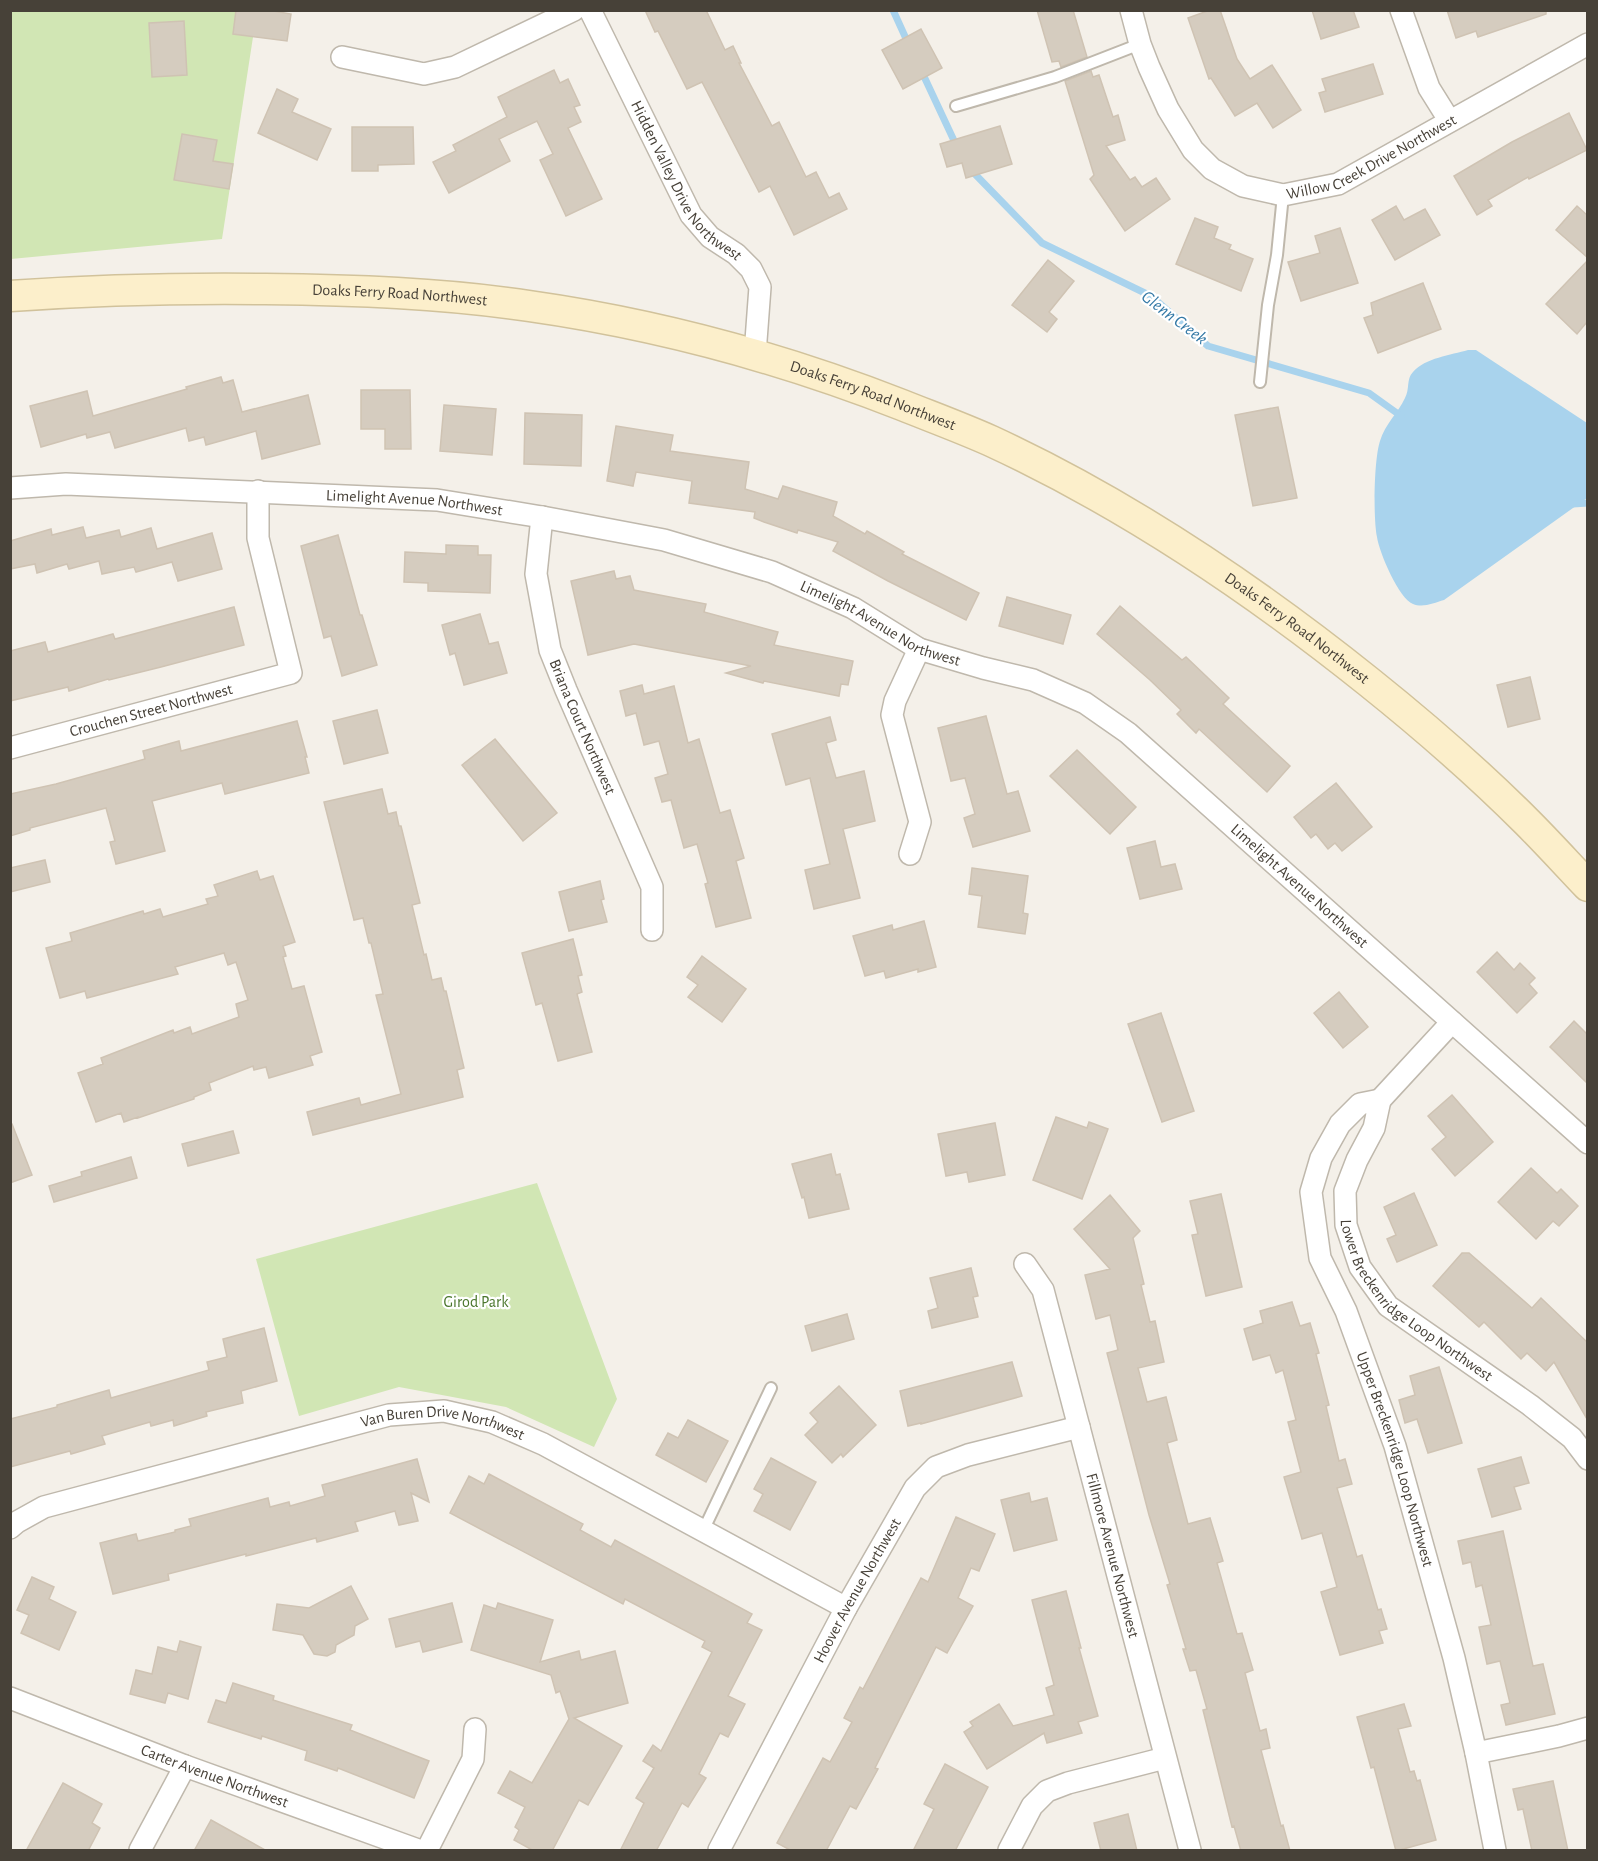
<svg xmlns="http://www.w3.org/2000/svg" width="1598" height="1861" viewBox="0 0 1598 1861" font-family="'Alegreya Sans',sans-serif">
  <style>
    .green { fill: #d1e6b4 }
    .water { fill: #a9d3ed }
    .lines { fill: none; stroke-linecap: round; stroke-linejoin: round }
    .stream { stroke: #a9d3ed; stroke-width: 7 }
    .building { fill: #d5ccbf; stroke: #cfc3b3; stroke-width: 1.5 }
    .lane-casing { stroke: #bfb8ac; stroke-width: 14 }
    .street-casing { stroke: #bfb8ac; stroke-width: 24 }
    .secondary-casing { stroke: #d1c29b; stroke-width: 33 }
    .lane { stroke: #fff; stroke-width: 10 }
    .street { stroke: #fff; stroke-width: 21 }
    .secondary { stroke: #fcefcb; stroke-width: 30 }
    .labels { text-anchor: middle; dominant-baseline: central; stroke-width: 4.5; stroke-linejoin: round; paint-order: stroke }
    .street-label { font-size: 16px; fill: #474138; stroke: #fff }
    .park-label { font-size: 16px; fill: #4b762d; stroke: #fff }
    .water-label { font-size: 18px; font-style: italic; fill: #3479a6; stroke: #fff }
  </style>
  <rect width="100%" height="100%" fill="#f4f0e9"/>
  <g class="green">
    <path d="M11,11H257L222,239L11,259Z"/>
    <path d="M537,1183L617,1399L594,1447L506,1407L399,1387L299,1416L256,1259Z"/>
  </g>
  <path class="water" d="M1468,350H1476L1482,354L1587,423V498L1444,600C1434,603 1423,608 1413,604C1399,599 1379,552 1377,537C1373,518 1374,459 1380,441C1385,424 1398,413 1405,398C1410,389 1406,379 1413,372C1425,358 1451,355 1468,350Z"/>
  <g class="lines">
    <g class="stream">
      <path d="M893,10L908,43"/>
      <path d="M921,70L957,147"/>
      <path d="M970,169L1042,243L1151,296L1208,346L1369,393L1401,416"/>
      <path d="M1573,504L1588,503"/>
    </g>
  </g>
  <g class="building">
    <path d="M236,10H268L291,14L287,41L233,34Z"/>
    <path d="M645,10H706L725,50L733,46L741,63H739L772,126L779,122L806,177L816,172L829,198L839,193L847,209L794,235L770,186L759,192L702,82L687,89L658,31L655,32Z"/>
    <path d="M1037,10H1073L1087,57L1061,67L1059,61L1052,62Z"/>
    <path d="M1210,10H1220L1237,59L1250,79L1272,65L1301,110L1273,128L1257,103L1235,116L1211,78L1209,79L1188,18Z"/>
    <path d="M1312,10H1353L1359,27L1321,39Z"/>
    <path d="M1447,10H1546V14L1478,37L1476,31L1456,38Z"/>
    <path d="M184,21L187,75L152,77L149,23Z"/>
    <path d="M921,29L942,68L903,89L882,50Z"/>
    <path d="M1373,64L1383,94L1325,112L1319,93L1326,91L1322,79Z"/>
    <path d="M554,70L560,83L568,79L580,105L574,107L581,122L568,128L602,199L566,216L540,160L553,154L537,121L499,139L510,161L449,193L433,162L456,151L453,145L507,117L498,97Z"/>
    <path d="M1091,71L1093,77L1099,75L1113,117L1118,115L1125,140L1106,146L1130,180L1135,177L1142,187L1156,178L1170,199L1125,231L1090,179L1094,175L1065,81Z"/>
    <path d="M277,89L298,99L292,112L331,129L317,160L258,133Z"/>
    <path d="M1569,113L1587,150L1529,179L1528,177L1488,200L1492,206L1477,215L1454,176L1512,142Z"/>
    <path d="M1000,126L1012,164L966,178L962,163L947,167L940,144Z"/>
    <path d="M352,127H413L414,164L378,165V171H352Z"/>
    <path d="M182,134L217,140L213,161L233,164L229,189L174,180Z"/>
    <path d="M1396,206L1404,220L1425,209L1440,235L1395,260L1372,220Z"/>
    <path d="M1577,206L1587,215V257L1556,230Z"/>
    <path d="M1195,218L1218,227L1214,238L1231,245L1229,249L1253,259L1241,291L1176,264Z"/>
    <path d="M1340,228L1358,283L1301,301L1288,262L1320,253L1315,236Z"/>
    <path d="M1048,260L1074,281L1049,312L1057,319L1047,332L1012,305Z"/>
    <path d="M1587,261V322L1577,334L1546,304Z"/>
    <path d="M1423,283L1441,329L1378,353L1364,318L1373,315L1371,303Z"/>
    <path d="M221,377L223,383L233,380L242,412L308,395L320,444L262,459L256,431L206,445L204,437L189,441L186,428L115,448L110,432L87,438L86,434L41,447L30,406L87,391L93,416L187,389L186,387Z"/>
    <path d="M361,390H410L411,449H385V429H361Z"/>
    <path d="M444,405L496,409L492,455L440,451Z"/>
    <path d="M1278,407L1297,498L1253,506L1235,415Z"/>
    <path d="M525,413L582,415L581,466L524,464Z"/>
    <path d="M616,426L673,435L670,451L749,462L745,489L778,499L783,486L837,502L833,516L865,534L867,531L904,552L902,554L979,593L966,620L888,581L833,551L838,542L798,530L797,533L764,522L754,518L755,512L689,503L692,481L636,472L633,486L607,481Z"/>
    <path d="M83,527L86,538L119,530L121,537L151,528L157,549L212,533L222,569L178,581L172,562L136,572L134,567L102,574L99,561L69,569L67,564L37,573L35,564L10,569V541L51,529L52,535Z"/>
    <path d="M338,535L360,615H362L377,665L342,676L331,636L324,638L301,546Z"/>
    <path d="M446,545L478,546V555H491L490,593L428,591V583L404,582L405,552L446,554Z"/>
    <path d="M614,571L616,579L630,576L634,590L706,604L704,612L778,632L774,645L853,661L848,685L841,684L839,696L764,681L763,683L726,673L751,666L634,644L588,655L571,581Z"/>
    <path d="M1007,597L1071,615L1063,644L999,626Z"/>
    <path d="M1120,606L1182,660L1186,657L1229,698L1223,704L1290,766L1267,792L1199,729L1196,733L1177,714L1181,710L1150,680L1097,634Z"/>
    <path d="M234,607L244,645L161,667L109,680L108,679L69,691L68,687L10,701V651L45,642L48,652L113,634L115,639Z"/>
    <path d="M480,614L489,644L498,642L507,673L464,685L455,653L450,655L442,625Z"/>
    <path d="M1530,677L1540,719L1508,727L1497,685Z"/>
    <path d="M642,685L644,694L674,686L688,743L699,739L720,813L730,810L744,858L736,861L751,918L716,927L705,884L708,883L697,844L684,848L671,800L662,802L655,778L668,774L659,741L644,745L636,713L626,716L620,691Z"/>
    <path d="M377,710L388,753L344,764L333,721Z"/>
    <path d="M986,716L1007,794L1018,791L1030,831L973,847L964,818L975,814L965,778L951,781L938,728Z"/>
    <path d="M830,717L836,740L826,743L836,778L864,771L875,821L843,829L860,898L814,909L805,870L830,864L810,778L786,785L772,734Z"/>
    <path d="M297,721L307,757H305L309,773L225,794L222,783L152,801L165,851L116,864L110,842L115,841L106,808L30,828V830L10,836V794L56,784L145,759L143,751L179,741L181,751Z"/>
    <path d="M495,739L557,813L523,841L462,765Z"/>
    <path d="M1077,750L1136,807L1110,834L1050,776Z"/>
    <path d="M1336,783L1372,827L1342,851L1335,843L1328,849L1316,834L1311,838L1294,817Z"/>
    <path d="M382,789L388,814L396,812L399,826H401L420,903L412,905L424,955L426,954L432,980L441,978L444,991H446L464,1068L457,1070L463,1097L313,1135L307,1112L359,1098L361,1105L401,1094L376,995L383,994L371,943H369L363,918L354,920L324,802Z"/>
    <path d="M1155,841L1161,867L1175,864L1182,889L1140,899L1127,848Z"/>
    <path d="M45,860L50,882L10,892V868Z"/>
    <path d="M972,868L1028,876L1023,913L1028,914L1025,934L978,927L982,896L969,894Z"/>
    <path d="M257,871L260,880L273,876L295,942L283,946L286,956L283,957L292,989L304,986L322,1052L310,1056L313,1065L269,1078L266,1067L254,1070L253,1066L209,1083L211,1090L194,1097V1099L138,1118V1117L124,1122L121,1113L96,1122L78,1073L103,1064L101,1058L173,1030L174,1033L190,1027L192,1034L239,1017L236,1004L248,1000L236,962L228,965L224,953L175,967L178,974L87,998L85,991L60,998L46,948L72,941L70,933L143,911L144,914L160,909L163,917L208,904L206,899L218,896L214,885Z"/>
    <path d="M600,881L604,899L601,900L607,922L569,931L559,892Z"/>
    <path d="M924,921L936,967L918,972V969L886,978L884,971L865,976L853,936L892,925L893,930Z"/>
    <path d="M573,939L582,975L578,976L582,992L577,994L592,1052L558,1061L542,1003L536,1005L522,953Z"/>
    <path d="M1497,952L1514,970L1520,963L1535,978L1529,984L1537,993L1517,1013L1477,972Z"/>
    <path d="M702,956L746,989L722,1022L688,997L698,985L687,977Z"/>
    <path d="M1339,992L1368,1027L1343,1048L1314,1013Z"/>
    <path d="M1161,1013L1194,1111L1162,1122L1128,1024Z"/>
    <path d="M1574,1021L1587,1034V1083L1550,1047Z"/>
    <path d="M1452,1095L1493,1142L1455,1176L1432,1149L1446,1137L1428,1116Z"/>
    <path d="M1056,1117L1087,1128L1089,1122L1108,1129L1082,1199L1033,1180Z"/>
    <path d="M995,1123L1005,1175L969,1182L967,1172L946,1176L938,1134Z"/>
    <path d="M10,1124H12L32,1175L10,1183Z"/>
    <path d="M233,1131L239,1153L188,1166L182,1144Z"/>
    <path d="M831,1154L836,1175L840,1174L849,1209L809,1218L804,1197L802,1198L792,1164Z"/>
    <path d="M131,1157L137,1178L54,1202L49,1186L82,1176L81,1172Z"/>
    <path d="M1531,1168L1557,1193L1561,1189L1578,1206L1559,1226L1553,1221L1536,1239L1498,1202Z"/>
    <path d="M1414,1193L1437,1245L1397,1262L1387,1239L1396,1235L1384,1207Z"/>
    <path d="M1221,1194L1242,1287L1206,1296L1192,1235L1198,1234L1190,1201Z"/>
    <path d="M1110,1195L1140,1231L1133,1238L1144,1284L1141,1285L1150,1322L1155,1321L1164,1362L1138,1368L1147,1402L1166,1397L1177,1440L1167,1443L1188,1524L1210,1518L1223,1561L1217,1563L1237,1634L1242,1633L1253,1670L1245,1673L1260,1731L1266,1729L1270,1748L1261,1750L1281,1826L1283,1825L1290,1851H1241L1234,1826L1232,1827L1203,1710L1207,1709L1196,1670L1190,1671L1183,1649H1186L1167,1585L1170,1584L1149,1515L1107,1353L1118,1350L1110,1315L1096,1319L1085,1275L1110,1269L1074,1229Z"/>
    <path d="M1462,1253H1469L1532,1308L1541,1298L1587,1342V1419L1554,1362L1546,1371L1527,1353L1521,1359L1484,1322L1479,1327L1433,1286Z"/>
    <path d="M971,1268L978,1296L973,1297L978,1317L932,1328L928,1311L938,1308L930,1278Z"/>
    <path d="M1292,1302L1300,1326L1310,1323L1319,1353L1316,1354L1329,1405L1326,1406L1339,1461L1345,1459L1352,1484L1337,1488L1357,1557L1362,1555L1378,1610L1381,1609L1387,1629L1379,1631L1383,1643L1340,1655L1321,1592L1337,1587L1322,1533L1302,1539L1284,1477L1301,1472L1288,1422L1296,1420L1283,1370L1276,1373L1270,1355L1253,1360L1244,1329L1263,1323L1260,1311Z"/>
    <path d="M847,1314L854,1339L812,1351L805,1326Z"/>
    <path d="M264,1328L277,1381L241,1391L243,1403L206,1412L207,1416L174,1426L173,1420L151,1426L150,1422L102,1436L105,1444L71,1454L70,1451L10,1467V1419L57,1407V1405L109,1390L111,1398L209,1370L207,1362L227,1357L223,1339Z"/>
    <path d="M1012,1362L1022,1396L921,1424V1423L908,1426L900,1391Z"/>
    <path d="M1439,1367L1462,1443L1428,1453L1417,1419L1405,1423L1399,1400L1415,1395L1410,1376Z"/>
    <path d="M839,1386L876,1425L843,1457L841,1454L832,1463L805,1435L818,1422L810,1413Z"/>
    <path d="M688,1420L728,1441L706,1482L656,1455L668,1433L678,1438Z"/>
    <path d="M1521,1457L1529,1483L1514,1487L1521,1509L1492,1517L1478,1469Z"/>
    <path d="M771,1458L816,1482L790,1530L754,1511L763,1494L754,1489Z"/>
    <path d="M417,1459L429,1502L411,1493L418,1521L399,1525L395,1511L355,1522L358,1531L317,1542L316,1538L246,1556V1554L168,1574L169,1580L113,1594L100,1543L136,1534L138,1541L175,1532V1530L191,1526L189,1519L268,1498L270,1507L289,1502L290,1506L325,1496L322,1485Z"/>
    <path d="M489,1474L583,1524L580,1530L611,1547L615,1540L752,1614L747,1623L762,1630L728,1696L745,1704L728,1737L720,1733L699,1774L706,1778L688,1807L682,1803L656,1851H620L644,1803L636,1798L654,1768L643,1761L653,1745L661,1751L712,1652L702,1647L705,1641L625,1599L623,1604L450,1513L469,1476L484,1484Z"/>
    <path d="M1029,1493L1031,1502L1047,1498L1057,1540L1014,1551L1001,1500Z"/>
    <path d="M956,1517L995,1534L979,1571L971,1568L958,1598L973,1606L947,1653L936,1647L875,1768L878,1769L856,1809L850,1806L826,1851H792L777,1843L823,1758L830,1762L852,1722L844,1718L860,1687L863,1689L921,1578L928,1582Z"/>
    <path d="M1503,1531L1533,1666L1543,1664L1555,1714L1506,1725L1501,1705L1510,1703L1500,1661L1487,1664L1479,1627L1491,1625L1482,1585L1476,1587L1471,1562L1463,1564L1458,1541Z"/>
    <path d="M32,1577L54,1587L49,1599L76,1612L59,1650L21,1633L29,1615L17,1610Z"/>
    <path d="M351,1586L368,1619L355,1626L354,1635L336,1645L335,1652L327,1656L314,1654L303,1635L273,1630L277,1604L309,1608Z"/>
    <path d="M1066,1591L1081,1648H1079L1098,1716L1078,1722L1082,1733L1047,1743L1044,1733L987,1769L964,1732L973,1726L970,1722L999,1704L1013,1726L1054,1715L1046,1688L1054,1685L1032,1600Z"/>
    <path d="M452,1603L462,1642L423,1652L420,1641L396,1647L389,1619Z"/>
    <path d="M498,1603L553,1620L540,1662L579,1651L581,1660L615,1651L628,1703L574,1718L622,1746L588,1805L579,1800L552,1851H534L514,1840L519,1830L515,1827L525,1807L498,1793L510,1771L532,1783L569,1719L560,1691L556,1693L551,1675L471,1650L484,1605L496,1609Z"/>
    <path d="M180,1641L201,1647L188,1699L168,1693L165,1703L130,1694L136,1670L152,1674L158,1647L177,1652Z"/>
    <path d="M233,1683L274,1696L273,1700L352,1725L350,1730L429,1761L414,1798L338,1768L337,1771L305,1760L307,1751L262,1736L261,1739L208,1722L216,1700L226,1703Z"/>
    <path d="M1404,1704L1411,1726L1398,1729L1410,1772L1414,1771L1417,1781L1420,1780L1436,1840L1396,1851L1374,1767L1371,1768L1357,1717Z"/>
    <path d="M945,1764L988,1787L955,1851H913L934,1809L924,1804Z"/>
    <path d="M1553,1781L1568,1851H1532L1523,1809L1518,1810L1513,1789Z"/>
    <path d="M63,1783L102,1804L92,1823L100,1828L88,1851H26Z"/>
    <path d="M1128,1814L1137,1851H1101L1094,1823Z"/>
    <path d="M211,1820L267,1851H194Z"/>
  </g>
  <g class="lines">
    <g class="lane-casing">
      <g id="lane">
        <path d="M956,106L1055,77L1140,44"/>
        <path d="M1260,382L1268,305L1277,255L1283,195"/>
        <path d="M703,1531L771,1388"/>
      </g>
    </g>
    <g class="street-casing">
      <g id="street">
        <path id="s1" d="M590,10L691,215L710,237L736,254L751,269L760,287L755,354"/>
        <path id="s2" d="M1131,10L1140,44L1149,67L1168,109L1193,150L1212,169L1243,186L1283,195L1338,184L1588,44"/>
        <path d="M1401,10L1429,88L1449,120"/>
        <path d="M342,57L424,74L455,67L574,10"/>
        <path id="s3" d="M10,488L66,484L437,500L542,517L664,540L772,572L853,608L919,649L983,668L1033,680L1085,703L1128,733L1588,1143"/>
        <path id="s4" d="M542,517L536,574L550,650L566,690L652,887V930"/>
        <path id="s5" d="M10,748L291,673L258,538V491"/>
        <path d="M910,854L920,822L892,715L895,701L919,649"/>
        <path id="s6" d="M1380,1100L1360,1104L1340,1124L1321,1158L1311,1192L1320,1258L1346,1311L1395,1446L1454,1658L1476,1753L1495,1850"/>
        <path id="s7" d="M1380,1100L1374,1128L1357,1160L1345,1191L1346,1225L1360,1267L1388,1306L1530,1405L1572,1438L1588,1459"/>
        <path d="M1380,1100L1452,1022"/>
        <path id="s8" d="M1025,1264L1043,1290L1190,1850"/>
        <path id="s9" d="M10,1528L17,1522L44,1507L389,1415L444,1411L492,1422L543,1444L846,1608"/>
        <path id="s10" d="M10,1698L185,1766L418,1850"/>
        <path d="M1476,1753L1559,1736L1588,1728"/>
        <path d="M140,1850L185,1766"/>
        <path d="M427,1850L473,1759L475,1729"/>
        <path id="s11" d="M719,1850L846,1608L915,1488L936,1467L968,1455L1079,1427"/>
        <path d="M1009,1850L1032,1806L1047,1791L1068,1783L1165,1758"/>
      </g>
    </g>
    <g class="secondary-casing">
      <g id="secondary">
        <path id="s12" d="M10,296C96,290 180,288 265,289C353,290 442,293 529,306C656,324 782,358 902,405C932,417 962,428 991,441C1127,504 1253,589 1369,682C1424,726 1477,772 1527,822C1548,843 1567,864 1588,886"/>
      </g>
    </g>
    <use href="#lane" class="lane"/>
    <use href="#street" class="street"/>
    <use href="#secondary" class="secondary"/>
  </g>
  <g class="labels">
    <g class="street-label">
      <text stroke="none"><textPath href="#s2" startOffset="354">Willow Creek Drive Northwest</textPath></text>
      <text stroke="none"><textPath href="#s1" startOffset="198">Hidden Valley Drive Northwest</textPath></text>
      <text stroke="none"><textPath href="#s12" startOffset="390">Doaks Ferry Road Northwest</textPath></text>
      <text stroke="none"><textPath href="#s12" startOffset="876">Doaks Ferry Road Northwest</textPath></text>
      <text stroke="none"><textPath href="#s3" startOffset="405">Limelight Avenue Northwest</textPath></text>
      <text stroke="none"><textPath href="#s3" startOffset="891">Limelight Avenue Northwest</textPath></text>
      <text stroke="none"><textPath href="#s12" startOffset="1362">Doaks Ferry Road Northwest</textPath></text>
      <text stroke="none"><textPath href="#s5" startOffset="146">Crouchen Street Northwest</textPath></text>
      <text stroke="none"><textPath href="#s4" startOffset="218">Briana Court Northwest</textPath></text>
      <text stroke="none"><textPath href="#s3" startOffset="1394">Limelight Avenue Northwest</textPath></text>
      <text stroke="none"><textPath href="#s7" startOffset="238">Lower Breckenridge Loop Northwest</textPath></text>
      <text stroke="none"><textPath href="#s9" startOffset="452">Van Buren Drive Northwest</textPath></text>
      <text stroke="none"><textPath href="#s6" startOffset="405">Upper Breckenridge Loop Northwest</textPath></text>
      <text stroke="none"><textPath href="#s8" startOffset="306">Fillmore Avenue Northwest</textPath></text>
      <text stroke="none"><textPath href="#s11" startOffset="294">Hoover Avenue Northwest</textPath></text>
      <text stroke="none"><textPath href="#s10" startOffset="219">Carter Avenue Northwest</textPath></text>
    </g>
    <g class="park-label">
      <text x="476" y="1302">Girod Park</text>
    </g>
    <g class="water-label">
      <text transform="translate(1174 318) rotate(37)">Glenn Creek</text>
    </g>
  </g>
  <rect width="1598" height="1861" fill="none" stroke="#474138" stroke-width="24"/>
</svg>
